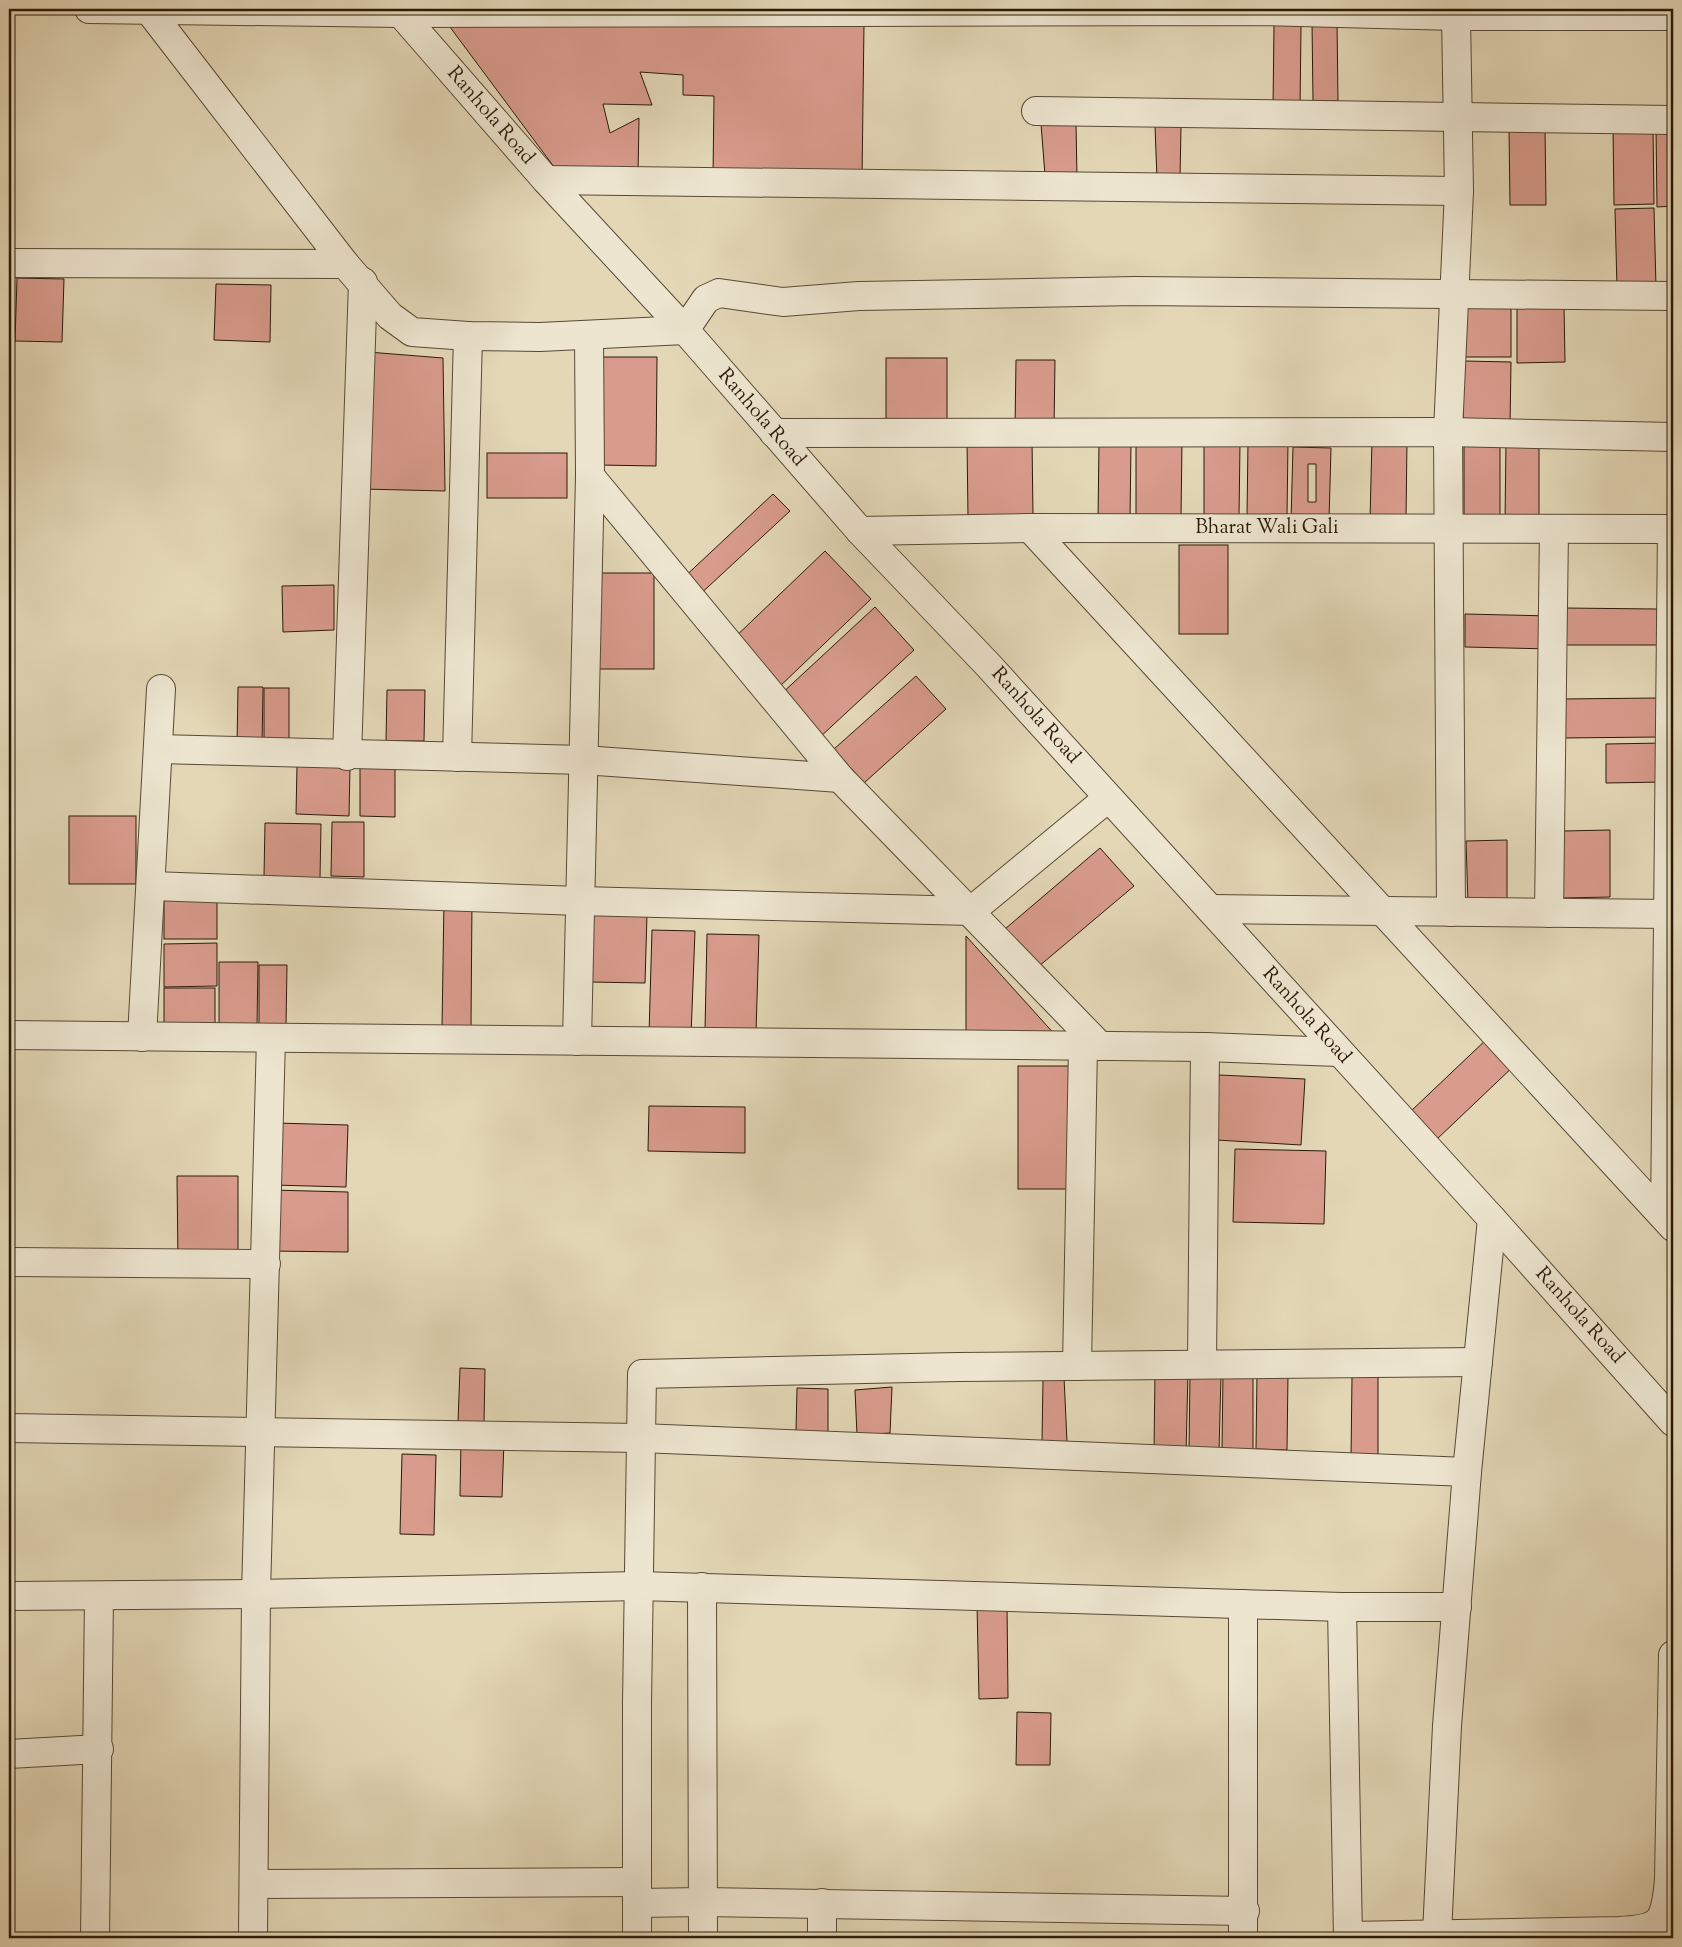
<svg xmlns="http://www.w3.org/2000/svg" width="1682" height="1947" viewBox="0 0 1682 1947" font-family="'Sorts Mill Goudy',serif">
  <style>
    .building { fill: #d89b8c; stroke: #2a1a08; fill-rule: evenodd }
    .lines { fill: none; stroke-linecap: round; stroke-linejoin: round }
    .minor-casing { stroke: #584934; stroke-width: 30 }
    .minor { stroke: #ede5d0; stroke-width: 28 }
    .labels { text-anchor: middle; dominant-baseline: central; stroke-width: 5; stroke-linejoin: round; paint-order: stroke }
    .street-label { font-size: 20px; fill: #2a1a08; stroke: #ede5d0 }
  </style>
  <rect width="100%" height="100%" fill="#e3d7b6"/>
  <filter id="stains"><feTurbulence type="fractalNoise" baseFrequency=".004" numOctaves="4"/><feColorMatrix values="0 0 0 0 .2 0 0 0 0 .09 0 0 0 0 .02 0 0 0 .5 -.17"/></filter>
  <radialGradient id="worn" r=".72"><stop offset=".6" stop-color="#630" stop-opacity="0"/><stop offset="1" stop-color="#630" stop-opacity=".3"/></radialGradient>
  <g class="building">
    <path d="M444,19L864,24L862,179L713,177L714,96L683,95V75L640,72L652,105L603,104L610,133L639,118L638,176L560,175Z"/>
    <path d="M1337,21L1338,101H1313L1312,22Z"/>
    <path d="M1274,25L1301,26L1300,109L1273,108Z"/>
    <path d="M1076,123L1077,178L1045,175L1041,124Z"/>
    <path d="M1155,126H1181L1180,179H1157Z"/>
    <path d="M1613,126H1653L1654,204L1614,205Z"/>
    <path d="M1673,126V206L1657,207L1656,127Z"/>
    <path d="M1545,127L1546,205H1510L1509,128Z"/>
    <path d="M1654,208L1656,288H1617L1615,209Z"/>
    <path d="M17,278L64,279L62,342L15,341Z"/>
    <path d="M216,284L271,285L270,342L214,340Z"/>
    <path d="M1517,305H1564L1565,362L1517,363Z"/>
    <rect x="1463" y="308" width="48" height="49"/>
    <path d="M368,352L443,358L445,491L363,489Z"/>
    <path d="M601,357H657L656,466L599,465Z"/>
    <rect x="886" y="358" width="61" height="69"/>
    <path d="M1016,360H1055L1054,429H1015Z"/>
    <path d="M1464,361L1511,362L1510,427H1463Z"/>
    <path d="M1372,438L1407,439L1406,521H1370Z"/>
    <path d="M1032,439L1033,517L968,518L967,440Z"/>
    <path d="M1136,440H1182L1181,518H1136Z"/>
    <rect x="1464" y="440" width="36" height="80"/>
    <path d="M1506,440H1539V523H1505Z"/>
    <path d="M1099,441H1131L1130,523L1098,522Z"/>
    <path d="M1248,441H1288L1287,519H1247Z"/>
    <path d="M1204,442L1240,443L1239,519L1204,518Z"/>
    <path d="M1293,447L1331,448L1329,521H1291ZM1308,464H1316V502H1308Z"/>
    <rect x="487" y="453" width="80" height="45"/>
    <path d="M773,494L790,511L695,599L679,582Z"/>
    <rect x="1179" y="545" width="49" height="89"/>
    <path d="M825,551L871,599L777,689L730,642Z"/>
    <rect x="598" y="573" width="56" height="96"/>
    <path d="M334,585V630L283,632L282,586Z"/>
    <path d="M875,607L914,650L819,738L779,696Z"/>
    <path d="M1564,608L1657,609V645H1563Z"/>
    <path d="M1465,614L1551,616V649L1465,647Z"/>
    <path d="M916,676L946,709L864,783L834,749Z"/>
    <path d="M238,687H263L262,747L237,746Z"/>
    <rect x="264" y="688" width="25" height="59"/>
    <path d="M387,690H425L424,741H386Z"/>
    <path d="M1658,698L1659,737L1562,738V699Z"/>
    <path d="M1664,743V782L1606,783V744Z"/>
    <path d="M360,764H395V817L360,816Z"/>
    <path d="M297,765L350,767L349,816L296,814Z"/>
    <rect x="69" y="816" width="67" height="68"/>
    <path d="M332,822H364V877L331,876Z"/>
    <path d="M265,823L321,824L320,878L264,876Z"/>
    <path d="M1610,830V897L1563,898V831Z"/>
    <path d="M1507,840V904L1468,905L1466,841Z"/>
    <path d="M1100,848L1134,886L1038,967L1005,929Z"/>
    <rect x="164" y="900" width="53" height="39"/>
    <path d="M444,900H472L471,1028H442Z"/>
    <path d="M593,913L647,914L645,983L591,982Z"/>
    <path d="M652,930L695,931L691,1036L649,1034Z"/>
    <path d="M707,934L759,935L756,1032L705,1031Z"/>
    <path d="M966,936L1057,1037H966Z"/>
    <path d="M217,943V986L164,987V944Z"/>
    <path d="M219,962H258L257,1026H219Z"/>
    <path d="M259,965H287L286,1026H259Z"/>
    <rect x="164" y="988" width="51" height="36"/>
    <path d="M1490,1036L1517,1063L1436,1140L1410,1112Z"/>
    <rect x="1018" y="1066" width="54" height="123"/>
    <path d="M1219,1075L1305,1079L1301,1145L1216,1140Z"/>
    <path d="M649,1106L745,1107V1153L648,1151Z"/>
    <path d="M275,1123L348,1125L346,1187L273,1185Z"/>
    <path d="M1235,1149L1326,1151L1324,1224L1233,1222Z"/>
    <path d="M177,1176H238V1262L178,1263Z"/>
    <path d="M271,1190L348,1192V1252L271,1251Z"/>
    <path d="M460,1368L485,1369L484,1423L458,1422Z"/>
    <path d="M1155,1372H1188L1186,1454L1154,1452Z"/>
    <path d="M1223,1373H1253V1451H1222Z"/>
    <path d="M1190,1374H1221L1219,1452H1189Z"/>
    <path d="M1257,1374L1288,1375L1287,1450L1256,1449Z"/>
    <path d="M1352,1376H1378V1460H1351Z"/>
    <path d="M1064,1377L1067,1442H1042L1043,1379Z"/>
    <path d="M892,1387L890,1433L857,1435L855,1390Z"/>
    <path d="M797,1388L828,1389V1436L796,1431Z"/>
    <path d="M461,1440L504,1441L502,1497L460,1496Z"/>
    <path d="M402,1454L436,1455L434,1535L400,1534Z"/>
    <path d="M977,1604H1007L1008,1698L979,1699Z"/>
    <path d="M1017,1712L1051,1713L1050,1765H1016Z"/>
  </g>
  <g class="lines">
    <g class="minor-casing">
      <g id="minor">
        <path d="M89,9L401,13L1262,11L1456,16H1673"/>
        <path d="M148,9L345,264L390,316L412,332L468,336L540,337L685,330L706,299L719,293L783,302L859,296L1136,291L1673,296"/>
        <path d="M397,9L546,180L685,330L860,531L989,666L1492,1219L1673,1422"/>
        <path d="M1036,111L1673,120"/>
        <path d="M546,180L1459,191"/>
        <path d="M9,263L345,264"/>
        <path d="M774,433L1448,432L1673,437"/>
        <path d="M590,476L840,778L1100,1046"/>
        <path d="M1030,528L1673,1227"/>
        <path d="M860,531L1030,528L1673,529"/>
        <path d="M158,749L583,760L840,778"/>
        <path d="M347,756L363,282"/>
        <path d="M457,757L468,336"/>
        <path d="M152,886L580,901L971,911L1108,798"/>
        <path d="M1210,909L1673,914"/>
        <path d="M1451,912L1448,432L1459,191L1456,16"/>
        <path d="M1549,913L1554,529"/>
        <path d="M9,1035L1205,1047L1339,1052"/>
        <path d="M142,1037L161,689"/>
        <path d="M577,1041L590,476L589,335"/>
        <path d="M1665,1217L1672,529"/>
        <path d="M9,1262L266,1264"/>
        <path d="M1202,1364L1205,1047"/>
        <path d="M1077,1366L1083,1046"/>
        <path d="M9,1428L640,1438L1467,1472"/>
        <path d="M702,1587L703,1938"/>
        <path d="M9,1596L256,1594L639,1586L1342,1607H1457"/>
        <path d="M1342,1607L1348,1938"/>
        <path d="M9,1754L99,1749"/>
        <path d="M254,1884L637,1882"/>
        <path d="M637,1903L703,1902L1245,1911"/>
        <path d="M822,1903V1938"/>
        <path d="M1437,1934L1447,1726L1467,1472L1492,1219"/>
        <path d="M1348,1936L1619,1931C1662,1929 1665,1922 1669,1880L1673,1655"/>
        <path d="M95,1938L99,1596"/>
        <path d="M253,1938L256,1594L271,1038"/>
        <path d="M637,1938V1703L642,1374L957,1367L1478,1362"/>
        <path d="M1243,1938V1604"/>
      </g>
    </g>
    <use href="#minor" class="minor"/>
  </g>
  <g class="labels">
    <g class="street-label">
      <text transform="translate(490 116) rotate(49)">Ranhola Road</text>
      <text transform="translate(761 418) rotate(49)">Ranhola Road</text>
      <text x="1267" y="528">Bharat Wali Gali</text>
      <text transform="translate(1035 716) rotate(48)">Ranhola Road</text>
      <text transform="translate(1306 1016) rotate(48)">Ranhola Road</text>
      <text transform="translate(1579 1316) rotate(48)">Ranhola Road</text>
    </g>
  </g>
  <rect width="1682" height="1947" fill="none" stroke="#e3d7b6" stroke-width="30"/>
  <rect x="10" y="10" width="1662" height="1927" fill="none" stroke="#2a1a08" stroke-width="2.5"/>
  <rect x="15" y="15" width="1652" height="1917" fill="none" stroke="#2a1a08"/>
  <rect width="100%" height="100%" filter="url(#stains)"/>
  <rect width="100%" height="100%" fill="url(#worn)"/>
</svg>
